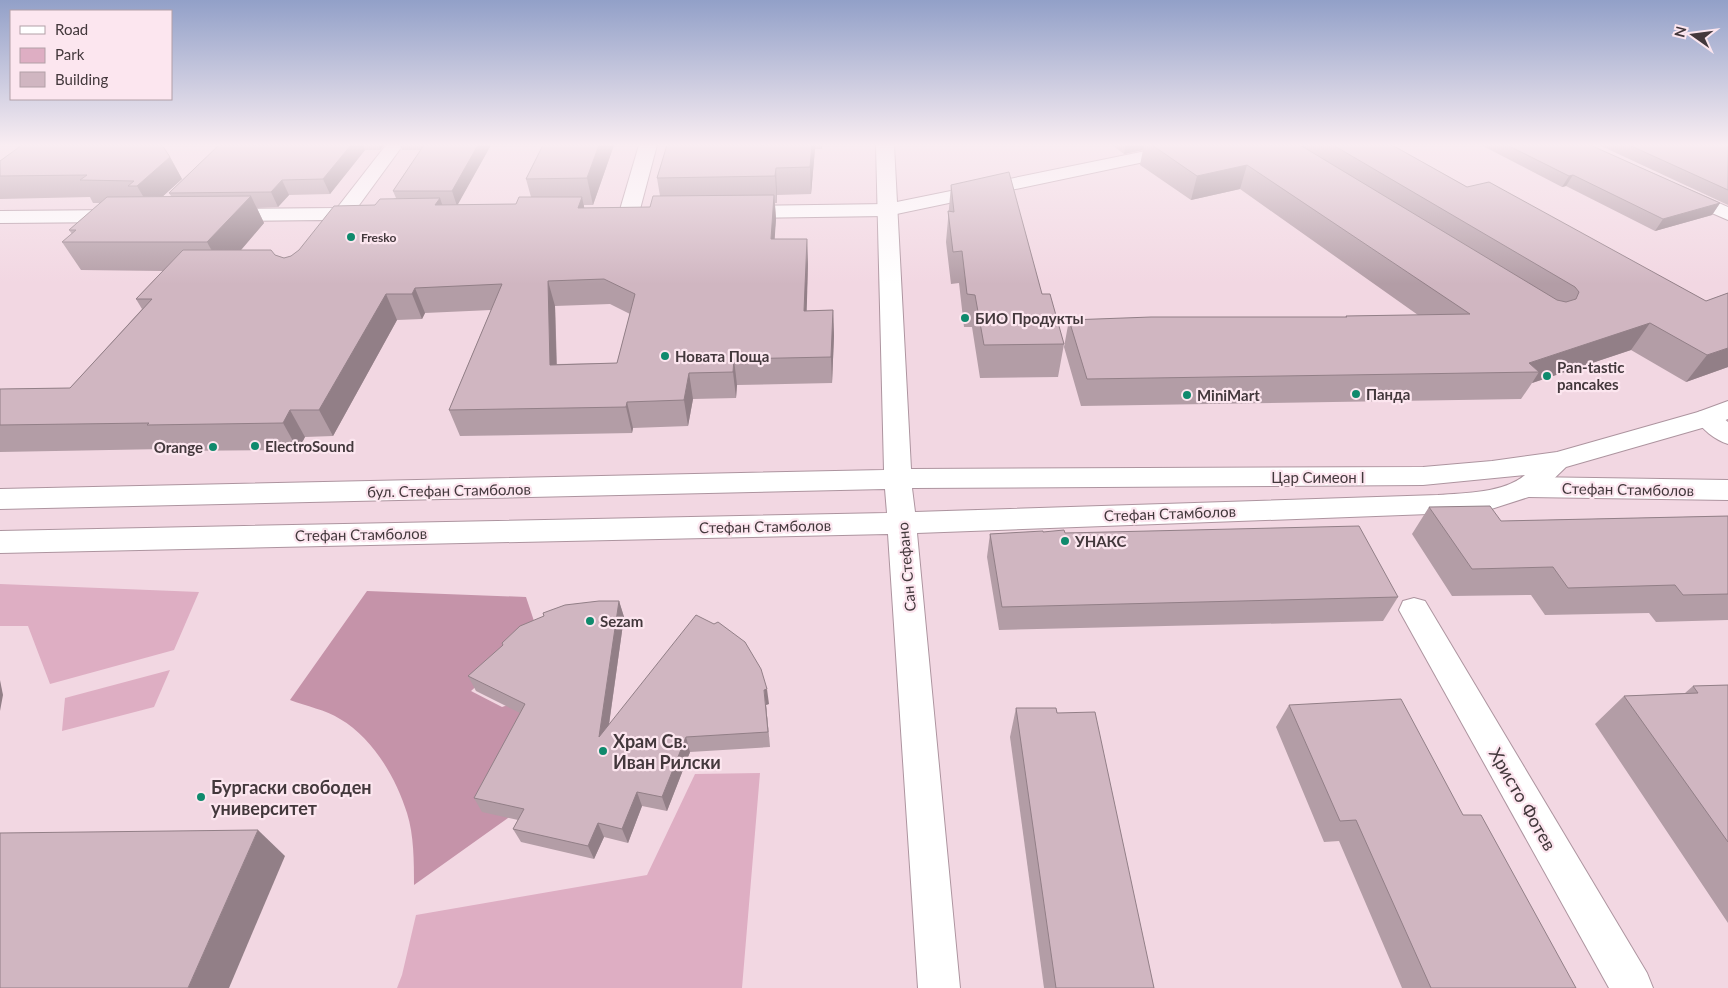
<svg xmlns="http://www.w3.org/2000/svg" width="1728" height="988" viewBox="0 0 1728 988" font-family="Lato,sans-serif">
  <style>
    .green { fill: #deaec3 }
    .forest { fill: #c593a9 }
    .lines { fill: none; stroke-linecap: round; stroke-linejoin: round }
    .street-casing { stroke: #ad949f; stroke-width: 2 }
    .secondary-casing { stroke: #ad949f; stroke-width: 2 }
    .street { fill: #fff; fill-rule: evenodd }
    .secondary { fill: #fff; fill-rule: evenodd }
    .wall { fill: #b39da6; fill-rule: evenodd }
    .shaded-wall { fill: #927f87 }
    .building { fill: #d0b6c1; stroke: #927f87; fill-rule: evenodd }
    .poi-dot { fill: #0f8a6d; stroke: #fce6ef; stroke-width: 2 }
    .labels { text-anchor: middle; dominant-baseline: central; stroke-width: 4.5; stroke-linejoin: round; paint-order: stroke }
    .far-poi-label { font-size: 12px; font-weight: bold; fill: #43383c; stroke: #fce6ef; text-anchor: start }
    .poi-label { font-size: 15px; font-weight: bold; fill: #43383c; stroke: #fce6ef; text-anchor: start }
    .street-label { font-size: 15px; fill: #43383c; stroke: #fce6ef }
    .near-poi-label { font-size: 18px; font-weight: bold; fill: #43383c; stroke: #fce6ef; text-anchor: start }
    .near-street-label { font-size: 18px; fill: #43383c; stroke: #fce6ef }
  </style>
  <rect width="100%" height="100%" fill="#f2d7e2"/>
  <g class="green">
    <path d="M0,584L199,592L174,650L50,684L28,626H0Z"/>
    <path d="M170,670L154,707L62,731L65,698Z"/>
    <path d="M760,773L742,988H397L402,975L416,915L647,875L695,774Z"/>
  </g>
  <path class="forest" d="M367,591L526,597L537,630L471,691L502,707L547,692L527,781L508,818L414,885C414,862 414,835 407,813C396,778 373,738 340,719C326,710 306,706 290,700Z"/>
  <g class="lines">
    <g class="street-casing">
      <g id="street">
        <path d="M386,145H403L357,208L370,210L373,214L370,218L348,220C342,228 339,231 328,228L325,224L328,220L224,221L217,219L214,215L217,211L224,209L337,208Z"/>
        <path d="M639,145H657L639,213L636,217L629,219L622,217L619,213Z"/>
        <path d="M1175,145H1209L1207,149L1201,150L887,216L739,218L732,216L729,212L732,208L739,206L887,204Z"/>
        <path d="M1682,187L1728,207V220L1675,197L1673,193L1675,189Z"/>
        <path d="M121,210L128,212L131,216L128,220L121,222L0,223V211Z"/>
        <path d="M1707,410L1716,412L1728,422V444C1715,440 1702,429 1694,418L1698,412Z"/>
        <path d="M1528,477L1728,480V500L1528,497L1518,494L1514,487L1518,480Z"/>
        <path d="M1414,598L1425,601L1647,973L1653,988H1609L1399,610L1403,601Z"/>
      </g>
    </g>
    <g class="secondary-casing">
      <path id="secondary" d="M876,145H894L911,469L1423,467L1492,461L1557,452L1698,412L1728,401V419L1716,424L1566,467L1538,494L1482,512L917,533L960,988H918L888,534L0,553V531L887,513L885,489L0,509V489L884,470ZM1525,475C1504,493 1465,493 1438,495L915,512L912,488L1423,485Z"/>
    </g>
    <use href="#street" class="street"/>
    <use href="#secondary" class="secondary"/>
  </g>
  <g class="wall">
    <path d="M219,145H384L380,150H365L330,194L289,195L278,207L257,208L264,223L241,250L275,255L284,258L291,256L375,205L396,198L393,191L421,150H402L400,145H491L457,205L516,204L531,197L526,179L543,145H614L593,205H584V208L650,207L660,196L657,178L667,145H822V149H815L811,194L777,195V203H775L776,219L774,239H807L808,264L806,311L833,310L834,336L832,383L737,385L736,398L693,399L688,426L633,428L632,433L460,436L449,410L491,310L425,313L422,319L397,320L333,436L305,437L298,450L166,451L164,449L0,452V389L70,388L142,309L136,299L163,271L81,270L62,242L72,234L69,230L100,203H93L90,197L0,199V161L170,157L182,179L163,196H171L169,193ZM610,304L630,314L617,363L557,364L555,306Z"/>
    <path d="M1112,145H1392L1467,187L1706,301L1728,293V367L1686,382L1631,350L1532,383L1521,399L1081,406L1064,347L1069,320L1345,317L1346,316L1418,315L1240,189L1191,200L1140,165L1143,150L1124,154Z"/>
    <path d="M1481,145H1590L1720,203L1712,215L1655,231L1566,186L1562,187Z"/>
    <path d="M1599,145H1728V205Z"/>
    <path d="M951,185L1042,294L1064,344L1058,377L980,378L972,327H964L959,283L951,284L946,242Z"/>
    <path d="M1429,507L1501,521L1728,516V620L1656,622L1649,613L1545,615L1531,595L1452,596L1412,534Z"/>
    <path d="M1043,532L1065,533L1398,597L1383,621L999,630L987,557L990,534Z"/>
    <path d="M619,601L624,617L609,725L769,704L766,705L770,747L690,752L667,811L642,806L628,843L604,837L594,859L521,842L513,829L518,820L482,812L474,798L520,713L476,691L468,676Z"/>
    <path d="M1728,685V923L1595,724L1624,696L1685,693L1693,686Z"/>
    <path d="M1289,705L1463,815L1576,988H1402L1339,841L1324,842L1276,727Z"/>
    <path d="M1016,708L1057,713L1154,988H1044L1010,737Z"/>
  </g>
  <g class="shaded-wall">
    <path d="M351,145H363L365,150L330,194L323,179Z"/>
    <path d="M378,145H384L380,150Z"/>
    <path d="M478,145H491L457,206L452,191Z"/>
    <path d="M599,145H614L593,205L587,178Z"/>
    <path d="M812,145H815V149L811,194L810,167Z"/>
    <path d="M1126,145H1144L1143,150L1124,154Z"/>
    <path d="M170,157L182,179L150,208L137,186Z"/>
    <path d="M1247,165L1240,189L1191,200L1197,176Z"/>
    <path d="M776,168L777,195V203L775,176Z"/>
    <path d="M1573,175L1566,186L1562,187L1569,176Z"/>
    <path d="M282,180L289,195L278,207L271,192Z"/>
    <path d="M774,195L776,219L773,264L771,239Z"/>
    <path d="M251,196L264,223L223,271L207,242Z"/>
    <path d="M582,197L587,221L578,208Z"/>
    <path d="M440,198L448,222L435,205Z"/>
    <path d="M1720,203L1712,215L1655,231L1663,219Z"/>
    <path d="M807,239L808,264L806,336L804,311Z"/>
    <path d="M548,281L555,306L557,391L550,365Z"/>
    <path d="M415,288L425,313L422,319L412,294Z"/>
    <path d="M386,294L397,320L333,436L319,410Z"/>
    <path d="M833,310L834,336L832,383L831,357Z"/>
    <path d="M1650,323L1631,350L1532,383L1539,372L1529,363Z"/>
    <path d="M1728,348V367L1686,382L1707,355Z"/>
    <path d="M734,359L737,385L736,398L733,372Z"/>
    <path d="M689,373L693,399L688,426L684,400Z"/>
    <path d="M627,402L633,428L632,433L626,407Z"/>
    <path d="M290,410L305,437L298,450L283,423Z"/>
    <path d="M619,601L624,617L605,752L599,737Z"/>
    <path d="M0,680L3,695L0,711Z"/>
    <path d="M767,689L769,704L766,705L770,747L764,690Z"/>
    <path d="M686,737L690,752L667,811L662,797Z"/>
    <path d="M637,792L642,806L628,843L622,829Z"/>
    <path d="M598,823L604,837L594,859L588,846Z"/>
    <path d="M258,830L285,856L229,988H188Z"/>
  </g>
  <g class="building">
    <path d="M22,145H162L170,157L137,186H128L134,181L80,180L87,175L0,176V161Z"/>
    <path d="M219,145H351L323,179L282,180L271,192L169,193Z"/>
    <path d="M424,145H478L452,191H393Z"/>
    <path d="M543,145H599L587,178L526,179Z"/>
    <path d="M667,145H812L810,167L776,168L775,176L657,178Z"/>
    <path d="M1152,145H1300L1557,300L1566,302L1576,299L1579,292L1575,287L1333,145H1392L1467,187L1489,182L1706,301L1728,293V348L1707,355L1650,323L1529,363L1539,372L1087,379L1069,320L1151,317H1347L1346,316L1470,314L1247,165L1197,176Z"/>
    <path d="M1507,145H1590L1720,203L1663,219L1573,175L1569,176Z"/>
    <path d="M1629,145H1728V190Z"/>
    <path d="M1009,172L1042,294H1050L1064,344L984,345L975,295L967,294L962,251L953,252L948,211L954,212L951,185Z"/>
    <path d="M774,195L771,239H807L804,311L833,310L831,357L734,359L733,372L689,373L684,400L627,402L626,407L449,410L502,284L415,288L412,294H386L319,410H290L283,423L147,425L149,423L0,425V389L70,388L152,299H136L183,250H271L275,255L284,258L291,256L299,250L334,206L375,205L380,199L440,198L435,205L516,204L519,197H582L578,208L650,207L653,196ZM604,279L635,294L617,363L550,365L548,281Z"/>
    <path d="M251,196L207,242H62L76,230H69L107,197Z"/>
    <path d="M1490,506L1501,521L1728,516V594L1683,595L1675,585L1568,588L1553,567L1472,569L1429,507Z"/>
    <path d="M1359,526L1398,597L1002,607L990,534L1043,531V532L1064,530L1065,533Z"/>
    <path d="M599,601H619L599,737L696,615L714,624L718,622L745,642L761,669L767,689L764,690L768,732L686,737L662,797L637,792L622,829L598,823L588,846L513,829L524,809L474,798L525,704L468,676L503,645L502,643L520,626L544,616L543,613L565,605Z"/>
    <path d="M1728,685V842L1624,696L1698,693L1693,686Z"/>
    <path d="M1401,699L1463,815H1481L1576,988H1431L1356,820L1340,821L1289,705Z"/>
    <path d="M1016,708H1056L1057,713L1095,712L1154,988H1056Z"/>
    <path d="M258,830L188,988H0V833Z"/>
  </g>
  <linearGradient id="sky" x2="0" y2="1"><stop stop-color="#92a0c8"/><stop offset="0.51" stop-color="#f9edf2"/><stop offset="1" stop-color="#f9edf2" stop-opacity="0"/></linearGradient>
  <rect width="1728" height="284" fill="url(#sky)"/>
  <g class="poi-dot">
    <circle cx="351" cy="237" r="5"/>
    <circle cx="965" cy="318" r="5"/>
    <circle cx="665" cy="356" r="5"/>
    <circle cx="1547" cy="376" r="5"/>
    <circle cx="1356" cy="394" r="5"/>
    <circle cx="1187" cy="395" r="5"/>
    <circle cx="255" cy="446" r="5"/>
    <circle cx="213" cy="447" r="5"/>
    <circle cx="1065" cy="541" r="5"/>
    <circle cx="590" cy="621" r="5"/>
    <circle cx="603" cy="751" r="5"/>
    <circle cx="201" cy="797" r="5"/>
  </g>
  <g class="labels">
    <g class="far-poi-label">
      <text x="361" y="237">Fresko</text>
    </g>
    <g class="poi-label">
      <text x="975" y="318">БИО Продукты</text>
      <text x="675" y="356">Новата Поща</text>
      <text x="1557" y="367">Pan-tastic<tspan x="1557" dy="17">pancakes</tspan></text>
      <text x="1366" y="394">Панда</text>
      <text x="1197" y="395">MiniMart</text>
      <text x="265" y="446">ElectroSound</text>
      <text x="203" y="447" text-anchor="end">Orange</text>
      <text x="1075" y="541">УНАКС</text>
      <text x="600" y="621">Sezam</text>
    </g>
    <g class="street-label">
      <text x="1318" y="477">Цар Симеон I</text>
      <text transform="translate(1628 489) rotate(1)">Стефан Стамболов</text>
      <text transform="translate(449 490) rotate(-1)">бул. Стефан Стамболов</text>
      <text transform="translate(1170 513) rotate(-2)">Стефан Стамболов</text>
      <text transform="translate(765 526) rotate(-1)">Стефан Стамболов</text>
      <text transform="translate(361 534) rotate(-1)">Стефан Стамболов</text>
      <text transform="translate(906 567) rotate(-95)">Сан Стефано</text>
    </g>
    <g class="near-poi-label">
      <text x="613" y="741">Храм Св.<tspan x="613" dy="21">Иван Рилски</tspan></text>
      <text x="211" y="787">Бургаски свободен<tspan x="211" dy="21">университет</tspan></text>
    </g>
    <g class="near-street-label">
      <text transform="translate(1523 799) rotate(60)">Христо Фотев</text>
    </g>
  </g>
  <rect x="10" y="10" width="162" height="90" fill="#fce6ef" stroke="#b2a0a7"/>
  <rect x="20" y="26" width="25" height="8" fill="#ffffff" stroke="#b2a0a7"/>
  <text x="55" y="35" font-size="15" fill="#43383c">Road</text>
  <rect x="20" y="48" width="25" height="15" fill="#deaec3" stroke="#b2a0a7"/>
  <text x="55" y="60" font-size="15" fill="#43383c">Park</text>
  <rect x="20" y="72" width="25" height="15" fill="#d0b6c1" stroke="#b2a0a7"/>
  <text x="55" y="85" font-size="15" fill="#43383c">Building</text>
  <g transform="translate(1693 35) rotate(284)" stroke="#fce6ef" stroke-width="4" paint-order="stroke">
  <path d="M0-4L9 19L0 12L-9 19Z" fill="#43383c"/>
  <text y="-8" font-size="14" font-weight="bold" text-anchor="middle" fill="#43383c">N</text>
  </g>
</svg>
